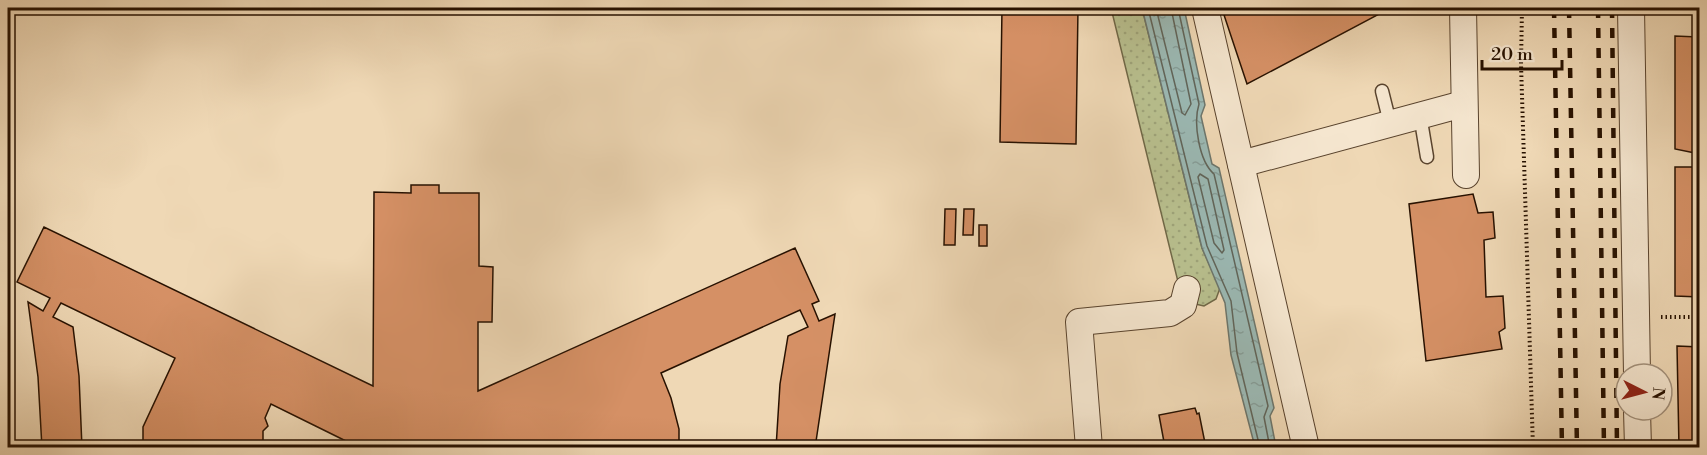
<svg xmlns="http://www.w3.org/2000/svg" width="1707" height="455" viewBox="0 0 1707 455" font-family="'Libre Bodoni',serif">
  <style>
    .grass { fill: url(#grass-dots); stroke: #706847; stroke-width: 1.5 }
    .water { fill: url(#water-ripples); stroke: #6d766c; stroke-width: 1.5 }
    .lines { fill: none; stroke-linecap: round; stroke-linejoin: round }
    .shore { stroke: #61655a; stroke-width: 1.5 }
    .building { fill: #d59065; stroke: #271100; stroke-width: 1.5 }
    .lane-casing { stroke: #59432d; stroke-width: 15 }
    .street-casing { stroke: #59432d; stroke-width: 28 }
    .path { stroke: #271100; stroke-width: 4; stroke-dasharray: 1.5 3; stroke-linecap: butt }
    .lane { stroke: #f5e6cf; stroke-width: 12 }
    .street { stroke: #f5e6cf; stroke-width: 26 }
    .rail { stroke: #271100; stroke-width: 4.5; stroke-dasharray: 10 10; stroke-linecap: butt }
  </style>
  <defs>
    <pattern id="grass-dots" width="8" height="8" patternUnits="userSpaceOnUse" patternTransform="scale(1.5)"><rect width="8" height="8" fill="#b8bf8e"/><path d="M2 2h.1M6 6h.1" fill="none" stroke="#9ea379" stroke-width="1.8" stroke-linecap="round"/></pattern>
    <pattern id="water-ripples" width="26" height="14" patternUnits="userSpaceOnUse" patternTransform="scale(1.5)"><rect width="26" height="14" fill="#9bb9b4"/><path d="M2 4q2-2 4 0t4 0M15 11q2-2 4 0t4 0" fill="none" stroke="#869e99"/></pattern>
  </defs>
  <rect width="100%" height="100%" fill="#efd8b5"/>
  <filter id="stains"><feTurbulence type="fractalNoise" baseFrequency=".00333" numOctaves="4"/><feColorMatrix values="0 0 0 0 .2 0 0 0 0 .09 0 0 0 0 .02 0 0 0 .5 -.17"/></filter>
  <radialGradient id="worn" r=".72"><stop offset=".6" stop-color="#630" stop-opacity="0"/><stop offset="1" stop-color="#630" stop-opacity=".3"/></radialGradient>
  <path class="grass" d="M1111,8H1142L1202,248L1220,288L1216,299L1204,306L1191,303L1180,290Z"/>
  <path class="water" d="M1142,8H1184L1205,105L1201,116L1212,164L1219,168L1274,408L1270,416L1276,447H1255L1231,355L1225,303L1202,248Z"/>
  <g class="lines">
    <g class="shore">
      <path d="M1148,8L1207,246L1231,301L1237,353L1260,448"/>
      <path d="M1156,8L1182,113L1185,115L1191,104L1171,8"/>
      <path d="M1178,8L1199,104C1193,123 1199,161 1214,174L1268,406L1264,417L1270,448"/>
      <path d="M1200,174L1208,179L1224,250L1222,253L1214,243L1198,177Z"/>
    </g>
  </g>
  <g class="building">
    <path d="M1002,8H1078L1076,144L1000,142Z"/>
    <path d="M1239,8H1384L1385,11L1247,84L1224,15Z"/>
    <path d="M1700,30V154L1675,149V36L1698,37Z"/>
    <path d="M1675,167H1700V297L1675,296Z"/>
    <path d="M411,185H439V193H479V266L493,267L492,322H478V391L795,248L819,301L812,304L819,321L835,314L815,448H776L780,384L788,336L808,327L800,310L661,373L671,398L679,429V448H353L354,445L271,404L265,418L268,426L263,431V448H143V427L175,358L61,303L53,317L73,327L79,376L82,448H42L38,377L28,302L43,311L50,298L17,282L44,227L373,386L374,192L411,193Z"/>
    <path d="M1473,194L1478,213L1493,212L1495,238L1484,240L1486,297L1503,296L1505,328L1499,332L1502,349L1426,361L1409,204Z"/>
    <path d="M945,209H956L955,245H944Z"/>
    <path d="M964,209H974L973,235H963Z"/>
    <rect x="979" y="225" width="8" height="21"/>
    <path d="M1677,346L1700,347V448H1679Z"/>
    <path d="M1195,408L1197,414L1199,413L1206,448H1161L1160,443L1164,442L1159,415Z"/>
  </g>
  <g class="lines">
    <g class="lane-casing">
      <g id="lane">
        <path d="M1382,91L1390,123"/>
        <path d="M1420,115L1427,157"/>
        <path d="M1410,448H1435"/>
      </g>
    </g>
    <g class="street-casing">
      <g id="street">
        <path d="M1205,8L1306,448"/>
        <path d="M1463,8L1466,175"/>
        <path d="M1631,8L1637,374"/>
        <path d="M1241,164L1463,104"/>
        <path d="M1637,410L1638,448"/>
        <path d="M1089,448L1079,322L1170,313L1183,305L1187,289"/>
      </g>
    </g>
    <g class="path">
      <path d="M1522,8L1521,64L1533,448"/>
      <path d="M1661,317H1700"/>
    </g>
    <use href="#lane" class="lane"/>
    <use href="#street" class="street"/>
    <g class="rail">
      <path d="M1554,8L1562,448"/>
      <path d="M1569,8L1577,448"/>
      <path d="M1598,8L1604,448"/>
      <path d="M1612,8L1617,448"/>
    </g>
  </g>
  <rect width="1707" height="455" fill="none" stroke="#efd8b5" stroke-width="30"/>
  <rect x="9" y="9" width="1689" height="437" fill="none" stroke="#271100" stroke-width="3"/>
  <rect x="15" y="15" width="1677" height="425" fill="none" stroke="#271100" stroke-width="1.5"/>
  <g transform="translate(1644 392) rotate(96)"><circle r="28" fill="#f5e6cf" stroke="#a3917c" stroke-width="1.5"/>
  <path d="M0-4.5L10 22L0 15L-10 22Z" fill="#8f2418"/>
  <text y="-9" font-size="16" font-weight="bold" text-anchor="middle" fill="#271100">N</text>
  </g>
  <path d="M1482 60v9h80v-9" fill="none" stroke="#271100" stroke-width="3"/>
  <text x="1491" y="60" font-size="18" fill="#271100" stroke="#f5e6cf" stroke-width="4.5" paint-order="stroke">20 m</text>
  <rect width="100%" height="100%" filter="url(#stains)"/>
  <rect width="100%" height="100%" fill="url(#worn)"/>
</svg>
